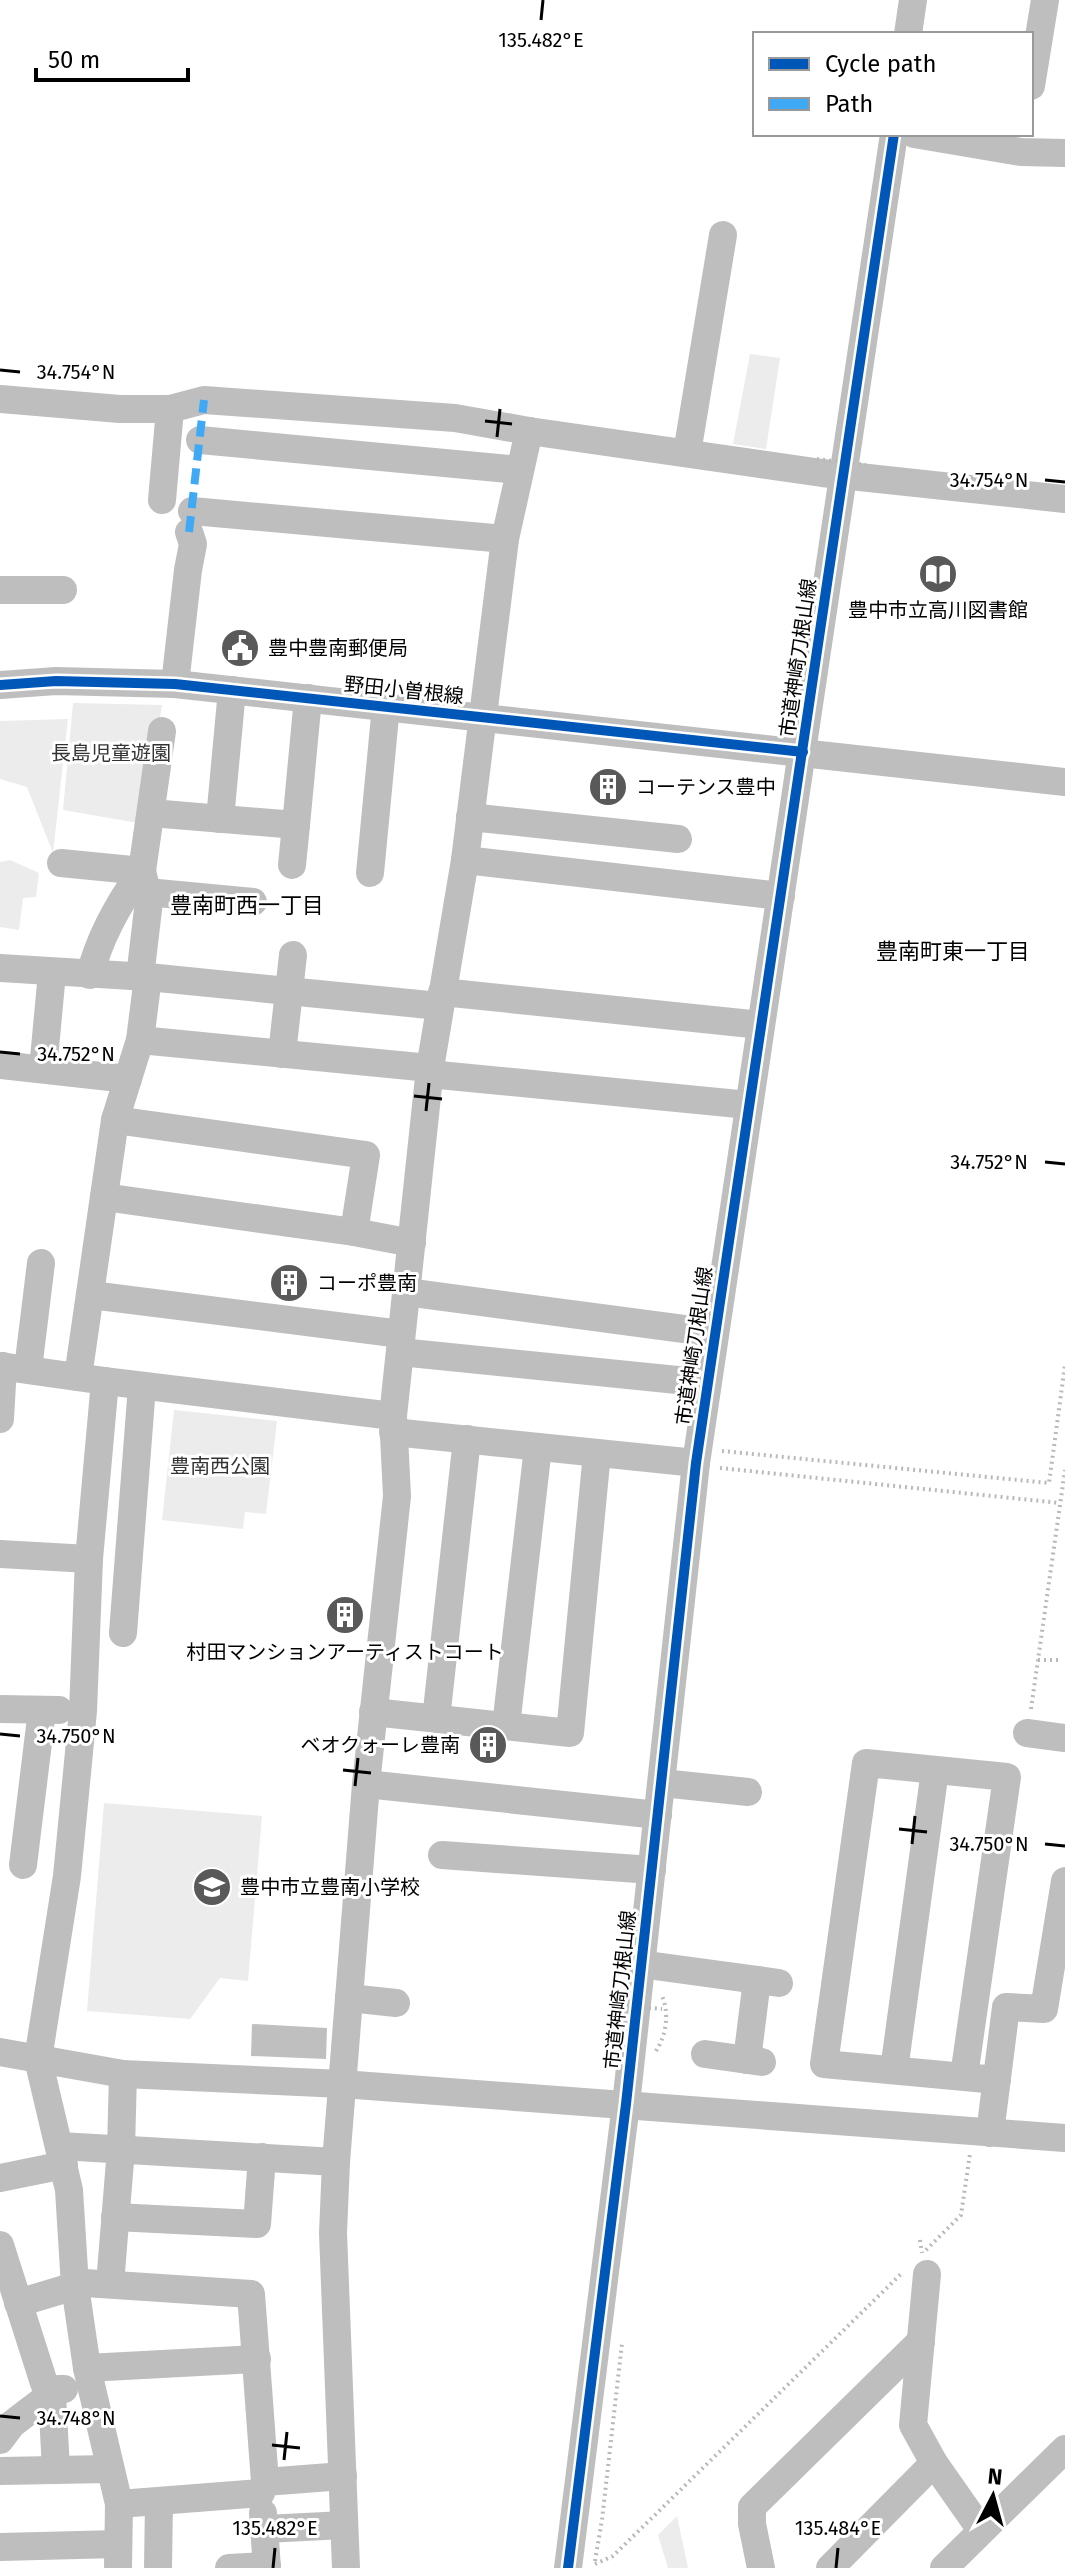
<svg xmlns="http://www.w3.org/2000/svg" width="1065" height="2568" viewBox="0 0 1065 2568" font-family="'Fira Sans','Noto Sans JP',sans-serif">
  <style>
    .green { fill: #ececec }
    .water { fill: #bfbfbf }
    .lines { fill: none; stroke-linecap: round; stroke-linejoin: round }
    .path { stroke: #b9b9b9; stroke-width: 4; stroke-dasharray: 2 4; stroke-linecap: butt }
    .minor { stroke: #bebebe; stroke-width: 28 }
    .path-bridge { stroke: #b9b9b9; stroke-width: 4; stroke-dasharray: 2 4; stroke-linecap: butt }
    .quiet { stroke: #3fa9f5; stroke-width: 8; stroke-dasharray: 16 8; stroke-linecap: butt }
    .cycleway-casing { stroke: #fff; stroke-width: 15 }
    .cycleway { stroke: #0057b8; stroke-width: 10 }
    .ticks { fill: none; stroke: #000; stroke-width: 3 }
    .labels { text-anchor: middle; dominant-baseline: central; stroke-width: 6; stroke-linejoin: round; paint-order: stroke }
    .poi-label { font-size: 20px; fill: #000; stroke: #fff; text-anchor: start }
    .street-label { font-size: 20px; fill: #000; stroke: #fff }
    .park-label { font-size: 20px; fill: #333; stroke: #fff }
    .neighbourhood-label { font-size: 22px; fill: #000; stroke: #fff }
    .ticks-label { font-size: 20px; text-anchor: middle; fill: #000; stroke: #fff; stroke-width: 6; stroke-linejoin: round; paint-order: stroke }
  </style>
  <rect width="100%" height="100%" fill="#fff"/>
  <g class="green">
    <path d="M750,354L780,358L766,449L733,444Z"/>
    <path d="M73,703L162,705L144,824L63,810Z"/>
    <path d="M68,719L53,853L27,787L0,779V721Z"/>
    <path d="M10,860L39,873L36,897L23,898L19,930L0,927V862Z"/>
    <path d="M174,1410L277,1421L266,1514L245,1512L243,1529L162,1520Z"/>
    <path d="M104,1803L262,1816L248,1981L220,1978L190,2019L87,2011Z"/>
    <path d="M677,2516L688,2568H668L658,2535Z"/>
  </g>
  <path class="water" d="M252,2024L327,2028L326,2059L251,2056Z"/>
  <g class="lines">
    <g class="path">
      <path d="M722,1451L1049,1483L1065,1365"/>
      <path d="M720,1468L1060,1503"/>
      <path d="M1038,1660H1060"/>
      <path d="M1031,1709L1065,1470"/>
      <path d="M656,2051C667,2034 669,2012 662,1996"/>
      <path d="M920,2240L922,2253"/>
      <path d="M926,2250L961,2215L970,2154"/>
      <path d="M595,2561L602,2520L622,2343"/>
      <path d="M595,2564L613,2556L903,2272"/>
    </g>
    <g class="minor">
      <path d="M908,34L913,0"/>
      <path d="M1031,86L1045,0"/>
      <path d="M914,134L1021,152L1065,153"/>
      <path d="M0,399L120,409H170L204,400L455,418L529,431L822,473L1065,499"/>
      <path d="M200,440L519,470"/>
      <path d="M687,453L723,235"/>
      <path d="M162,500L170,409"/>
      <path d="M192,511L505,539"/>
      <path d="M0,590H63"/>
      <path d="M175,684L188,570L193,544L189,532"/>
      <path d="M0,685L56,681L175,684L1065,782"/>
      <path d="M151,813L296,825L308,698"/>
      <path d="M470,817L678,839"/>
      <path d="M220,819L232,690"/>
      <path d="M465,860L781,896"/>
      <path d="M61,863L142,871L162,731"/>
      <path d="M292,865L296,825"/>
      <path d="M370,873L386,706"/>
      <path d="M147,892L253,902"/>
      <path d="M0,968L148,977L439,1006"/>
      <path d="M90,975C99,939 120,901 142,871L149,901L140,977"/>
      <path d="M442,992L761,1025"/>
      <path d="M140,1040L430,1068L439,1075L749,1105"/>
      <path d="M282,1054L293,955"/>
      <path d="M0,1065L128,1079"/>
      <path d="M43,1069L52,973"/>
      <path d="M104,1197L354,1232L366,1155L115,1120"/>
      <path d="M354,1232L412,1243"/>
      <path d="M406,1292L714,1333"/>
      <path d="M91,1295L401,1334"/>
      <path d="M400,1352L707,1383"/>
      <path d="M0,1366L105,1381L393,1416"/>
      <path d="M28,1369L41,1263"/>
      <path d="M78,1377L115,1120L140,1040L148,977"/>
      <path d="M105,1381L89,1559L83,1711L67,1876L38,2059L69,2190L75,2286L87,2368L119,2504L118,2568"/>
      <path d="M0,1419L3,1366"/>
      <path d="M393,1432L696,1463"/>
      <path d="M0,1554L89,1559"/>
      <path d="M123,1633L142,1386"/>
      <path d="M0,1709L59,1710"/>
      <path d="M373,1712L570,1733L597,1453"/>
      <path d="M436,1719L467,1439"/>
      <path d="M506,1726L538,1447"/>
      <path d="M1027,1733L1065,1738"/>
      <path d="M662,1783L748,1792"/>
      <path d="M366,1784L658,1815"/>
      <path d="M442,1855L652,1870"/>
      <path d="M23,1865L42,1710"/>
      <path d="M640,1964L779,1983"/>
      <path d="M349,1998L396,2003"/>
      <path d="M0,2052L123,2074L342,2084L1065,2138"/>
      <path d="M705,2054L762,2062"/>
      <path d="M747,2060L757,1980"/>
      <path d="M894,2070L935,1770"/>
      <path d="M964,2076L1007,1777L866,1763L824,2064L997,2080"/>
      <path d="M990,2133L1006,2007L1044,2009L1065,1881"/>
      <path d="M60,2146L336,2162"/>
      <path d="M0,2178L64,2165"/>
      <path d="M115,2217L257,2224L262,2157"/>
      <path d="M0,2245L44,2383L52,2394L56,2470"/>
      <path d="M927,2274L913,2425L934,2463L981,2530"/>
      <path d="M110,2284L121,2149L123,2074"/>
      <path d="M18,2303L85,2283L251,2294L265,2482"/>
      <path d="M87,2368L257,2359"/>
      <path d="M0,2440L12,2424L58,2389H64"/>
      <path d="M0,2471L110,2469"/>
      <path d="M119,2504L261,2493L265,2482L343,2476"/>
      <path d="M263,2513L267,2568"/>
      <path d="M266,2529L344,2525"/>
      <path d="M0,2547L118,2544"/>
      <path d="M158,2568L159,2502"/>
      <path d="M229,2568L267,2566"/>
      <path d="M346,2568L333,2233L336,2162L366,1784L397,1496L393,1416L430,1068L465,860L505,539L529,431"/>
      <path d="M568,2568L626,2104L696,1463L894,134"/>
      <path d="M761,2568L752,2524V2507L921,2341"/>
      <path d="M830,2568L934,2463"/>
      <path d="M944,2568L1065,2449"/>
    </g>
    <g class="path-bridge">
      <path d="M817,459L866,465"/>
      <path d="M619,2005L662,2009"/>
    </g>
    <path class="quiet" d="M189,532L204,400"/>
    <g class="cycleway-casing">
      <g id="cycleway">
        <path d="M0,685L56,681L175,684L803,752"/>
        <path d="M568,2568L626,2104L696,1463L894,134"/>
      </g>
    </g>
    <use href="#cycleway" class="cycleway"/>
  </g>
  <path class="ticks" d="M541,20L543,0M0,370L20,372M485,421L512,424M497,437L500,409M1045,480L1065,482M0,1052L20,1054M414,1096L442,1099M426,1111L429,1083M1045,1162L1065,1164M0,1734L20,1736M343,1770L371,1773M355,1786L358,1758M899,1829L927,1832M912,1844L915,1816M1045,1844L1065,1846M0,2416L20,2418M272,2445L300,2448M284,2460L287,2432M273,2568L275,2548M836,2568L838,2548"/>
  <defs>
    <g id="library-disc" transform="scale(2)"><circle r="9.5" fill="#595959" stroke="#fff"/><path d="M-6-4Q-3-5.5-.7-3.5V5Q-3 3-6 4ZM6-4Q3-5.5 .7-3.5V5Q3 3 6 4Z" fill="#fff"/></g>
    <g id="civic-disc" transform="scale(2)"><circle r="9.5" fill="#595959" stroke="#fff"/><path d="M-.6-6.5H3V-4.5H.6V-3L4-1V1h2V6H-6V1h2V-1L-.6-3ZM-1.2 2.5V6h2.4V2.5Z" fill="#fff"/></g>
    <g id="building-disc" transform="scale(2)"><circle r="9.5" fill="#595959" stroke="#fff"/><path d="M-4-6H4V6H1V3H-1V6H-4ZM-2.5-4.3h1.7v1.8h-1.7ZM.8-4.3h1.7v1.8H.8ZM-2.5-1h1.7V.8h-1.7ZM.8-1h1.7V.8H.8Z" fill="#fff"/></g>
    <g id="school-disc" transform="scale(2)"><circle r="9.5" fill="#595959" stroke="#fff"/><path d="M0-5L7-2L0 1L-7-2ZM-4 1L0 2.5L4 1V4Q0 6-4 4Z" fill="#fff"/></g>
  </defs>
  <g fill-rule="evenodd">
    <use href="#library-disc" x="938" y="574"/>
    <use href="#civic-disc" x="240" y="648"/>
    <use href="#building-disc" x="608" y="787"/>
    <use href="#building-disc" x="289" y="1283"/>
    <use href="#building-disc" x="345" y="1615"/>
    <use href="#building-disc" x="488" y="1745"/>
    <use href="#school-disc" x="212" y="1887"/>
  </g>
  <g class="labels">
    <g class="poi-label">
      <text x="938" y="610" text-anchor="middle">豊中市立高川図書館</text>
      <text x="268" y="648">豊中豊南郵便局</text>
      <text x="636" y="787">コーテンス豊中</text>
      <text x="317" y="1283">コーポ豊南</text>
      <text x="345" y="1652" text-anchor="middle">村田マンションアーティストコート</text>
      <text x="460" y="1745" text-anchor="end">ベオクォーレ豊南</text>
      <text x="240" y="1887">豊中市立豊南小学校</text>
    </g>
    <g class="street-label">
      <text transform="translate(798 658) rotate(-82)">市道神崎刀根山線</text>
      <text transform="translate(404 690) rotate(6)">野田小曽根線</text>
      <text transform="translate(694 1346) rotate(-82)">市道神崎刀根山線</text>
      <text transform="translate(620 1990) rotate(-84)">市道神崎刀根山線</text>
    </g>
    <g class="park-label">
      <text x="111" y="753">長島児童遊園</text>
      <text x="220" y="1466">豊南西公園</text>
    </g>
    <g class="neighbourhood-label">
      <text x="247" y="905">豊南町西一丁目</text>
      <text x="953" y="951">豊南町東一丁目</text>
    </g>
  </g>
  <g class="ticks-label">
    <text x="541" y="47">135.482°E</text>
    <text x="76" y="379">34.754°N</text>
    <text x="989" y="487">34.754°N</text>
    <text x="76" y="1061">34.752°N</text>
    <text x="989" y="1169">34.752°N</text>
    <text x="76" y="1743">34.750°N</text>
    <text x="989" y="1851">34.750°N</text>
    <text x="76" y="2425">34.748°N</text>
    <text x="275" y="2535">135.482°E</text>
    <text x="838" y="2535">135.484°E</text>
  </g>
  <rect x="753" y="32" width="280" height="104" fill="#ffffff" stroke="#999999" stroke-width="2"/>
  <rect x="769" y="58" width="40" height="12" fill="#0057b8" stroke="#999999" stroke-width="2"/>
  <text x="825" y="72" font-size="24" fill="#000000">Cycle path</text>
  <rect x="769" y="98" width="40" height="12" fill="#3fa9f5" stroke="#999999" stroke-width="2"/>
  <text x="825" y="112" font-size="24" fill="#000000">Path</text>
  <g transform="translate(993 2496) rotate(6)" stroke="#ffffff" stroke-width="6" paint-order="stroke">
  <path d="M0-6L14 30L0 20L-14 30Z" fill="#000000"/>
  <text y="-12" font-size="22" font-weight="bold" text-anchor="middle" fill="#000000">N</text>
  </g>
  <path d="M36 68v12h152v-12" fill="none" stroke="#000000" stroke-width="4"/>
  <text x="48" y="68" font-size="24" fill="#000000" stroke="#ffffff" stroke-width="6" paint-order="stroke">50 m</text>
</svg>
